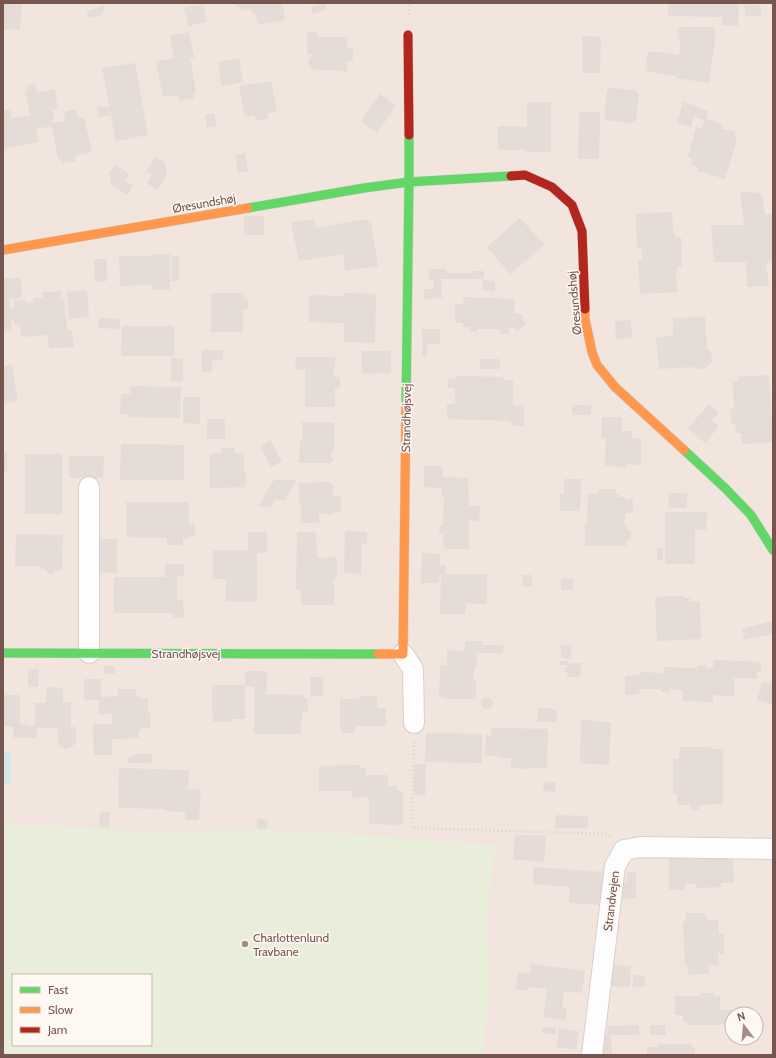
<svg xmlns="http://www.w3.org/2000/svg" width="776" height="1058" viewBox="0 0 776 1058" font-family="Cabin,sans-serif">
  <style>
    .residential { fill: #f1e5de; fill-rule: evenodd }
    .green { fill: #e9eedb; fill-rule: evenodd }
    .water { fill: #d1eae8 }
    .building { fill: #e5dbd7 }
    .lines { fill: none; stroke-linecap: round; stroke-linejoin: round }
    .street-casing { stroke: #d8cfcc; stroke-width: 22 }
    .fast-casing { stroke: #d8cfcb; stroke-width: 10 }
    .slow-casing { stroke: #d8cfcb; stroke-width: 10 }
    .jam-casing { stroke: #d8cfcb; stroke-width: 10 }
    .path { stroke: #dbd2d0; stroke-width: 2.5; stroke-dasharray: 1 3; stroke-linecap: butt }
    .street { stroke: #fefdfd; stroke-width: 20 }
    .fast { stroke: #63d668; stroke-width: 9 }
    .slow { stroke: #ff974d; stroke-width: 9 }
    .jam { stroke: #b3261e; stroke-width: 9 }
    .poi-dot { fill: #a48d87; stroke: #fef8f3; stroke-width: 1.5 }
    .labels { text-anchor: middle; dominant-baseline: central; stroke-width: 3; stroke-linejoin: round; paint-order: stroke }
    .street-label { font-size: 12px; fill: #77564f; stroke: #fef8f3 }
    .poi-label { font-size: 12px; fill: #77564f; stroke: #fef8f3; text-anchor: start }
  </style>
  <rect width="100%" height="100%" fill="#f8f4f0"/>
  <path class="residential" d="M3,3H773V1055H3ZM13,975H151V1045H13ZM732,1014H756V1038H732Z"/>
  <path class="green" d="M3,825H43L129,831L267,830L389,837L495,845L487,914L489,991L483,1055H3ZM13,975H151V1045H13Z"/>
  <rect class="water" x="3" y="751" width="8" height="32"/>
  <g class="building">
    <path d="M3,3H22L20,30L3,29Z"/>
    <path d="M235,3H282L285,20L258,25L255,12L252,13L251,9L240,11L239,6L236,7Z"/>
    <path d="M325,3L326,10L312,14L311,7Z"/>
    <path d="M668,3H739L738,26L722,25V17L668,16Z"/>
    <path d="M203,4L207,22L188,26L184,8Z"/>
    <rect x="745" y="5" width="16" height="11"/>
    <path d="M104,6L103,15L88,18L87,11Z"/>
    <path d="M679,27H715L714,33H716L709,83L676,78V76L645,71L648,51L679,55L681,39L678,38Z"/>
    <path d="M189,32L194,58H190L196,93H193L194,98L180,101L179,96H177L176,95L163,97L156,61L174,58L170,36Z"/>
    <path d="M307,32H317V37H347V48H353V61H347V71L314,70L310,66L308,63L309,59L314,55L307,54Z"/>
    <path d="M582,36L601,37L600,73H582Z"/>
    <path d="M239,58L243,82L221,86L218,62Z"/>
    <path d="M135,63L148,135L116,141L102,68Z"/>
    <path d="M271,81L277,111L267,113L268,118L255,121V116L245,117L239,86Z"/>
    <path d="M35,84L37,93L55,89L58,109L53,110L54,120H51L52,123L65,121L64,112L76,109L78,119L84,117L92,152L75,156L76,161L62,163L61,158L58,159L52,126L36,129L39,142L3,149V111L10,110L12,119L30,115L25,91L28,90L27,85Z"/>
    <path d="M610,88L635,90L639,94L636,120L632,123L607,120L604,117L607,90Z"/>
    <path d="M380,94L396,106L377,133L361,121Z"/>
    <path d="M527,102H551V152H526V150H498V126L527,127Z"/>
    <path d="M683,102L697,106V108L708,111L706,119L722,124L721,128L735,132L734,137L737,138L729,168H728L725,179L697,171L698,167L691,165L693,159L688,157L696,127L702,129L704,120L694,117L691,127L677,123Z"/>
    <path d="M97,107H109L110,116L98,117Z"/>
    <path d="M579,112H600L599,159H578Z"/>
    <path d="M214,113L217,126L207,128L205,115Z"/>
    <path d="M245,153L248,171L238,173L235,155Z"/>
    <path d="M156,157L162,161H163L165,162L167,174L157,190L147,183L152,175L146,171Z"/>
    <path d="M116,165L129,174L125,180L133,186L127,195L111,184L109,172L110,170L112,171Z"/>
    <path d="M740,192L762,193L765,215L773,213V263H766L769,286L747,287L746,262H714L711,225H744Z"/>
    <path d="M672,212L673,233H675L676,238L681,237L682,266L677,267L678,272H676L677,292L640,294L638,260H642L641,248L637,249L636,214Z"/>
    <rect x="244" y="216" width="20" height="19"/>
    <path d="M520,218L545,245L510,274L487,247Z"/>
    <path d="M314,219L316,228L365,219L368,221L371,224L378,266L345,271L343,254L299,261L291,223Z"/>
    <path d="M151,254H170V290H152V285L120,286L119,256H151Z"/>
    <rect x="171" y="256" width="8" height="25"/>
    <path d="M94,259H106L107,281L95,282Z"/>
    <path d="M429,269H446L447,273H471V271H484V279H441L442,298L424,299V289H434V279L429,280Z"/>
    <path d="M21,278L22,298L9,299L10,308H14V301L26,300V303L33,302V298H43V292L61,291V299H64L67,330H72L74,347L49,348L48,335L21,337L20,325H14V319H11L12,331L3,332V279Z"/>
    <path d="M483,280L495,281V291L482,290Z"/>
    <path d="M87,290L89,317L69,319L67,292Z"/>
    <path d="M211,293H244V299H248V309H243V332H211Z"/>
    <path d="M344,293L376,294L375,343L344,342V323L309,322V295L344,296Z"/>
    <path d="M464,297L515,299L514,313L523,314V321H526V324L517,331L514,328H509V334H499L500,329H477V332L469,331V327H463V323H455V304H463Z"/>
    <path d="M705,317L707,349L711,351L712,361L705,369L694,368L692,367L659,369L656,337L670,336L673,333V318Z"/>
    <path d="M99,318L120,319V329L98,328Z"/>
    <path d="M631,320L632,338L616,339L615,321Z"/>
    <path d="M122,326H174V356H121Z"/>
    <path d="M422,329H440V344H427V357H422Z"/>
    <path d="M202,350H223V360L212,361V372H202Z"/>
    <path d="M362,351H391V373L362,374Z"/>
    <path d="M295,357H335V369H333L334,377H340V388H335V407H305V369L296,370Z"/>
    <path d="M171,358L183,359V381H171Z"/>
    <rect x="480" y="359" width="20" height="10"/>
    <path d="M3,363L4,366L12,364L14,374H13L18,401L3,404Z"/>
    <path d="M769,375L773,442L742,444L741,433H736L735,423L731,424L730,409H734L733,382L738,381V377Z"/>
    <path d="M455,376L504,377V380H513V405H524V426H511V421L447,419V404L455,403V388H448V379H455Z"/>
    <path d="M130,386L181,387L180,418L130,417V415L120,414L121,394H130Z"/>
    <path d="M183,397H200V424L183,423Z"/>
    <path d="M709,404L719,413L712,420L719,426L705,443L688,428Z"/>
    <rect x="572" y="405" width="19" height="10"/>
    <path d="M602,417H622V431H632V438H641V465L627,464V467L605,466L606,438H601Z"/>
    <rect x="207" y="419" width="18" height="20"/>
    <path d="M302,422L317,423V422L334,423V451H331L332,457L334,460L328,464L327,463H299L300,441H302Z"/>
    <path d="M270,440L282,461L271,467L260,446Z"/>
    <path d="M121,444L184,445V480H120Z"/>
    <path d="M221,448H234L235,453H244V473H246V483H245V487L210,488V454L221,453Z"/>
    <rect x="3" y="453" width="4" height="18"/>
    <rect x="25" y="454" width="37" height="60"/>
    <path d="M69,456H104L103,478H69Z"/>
    <path d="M424,466H442V477L468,478L469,506H480L479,521H469V549H444L443,534L439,533L440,526H443L444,497H442V488L424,487Z"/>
    <path d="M564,479H581L580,511H560V494H564Z"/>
    <path d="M274,480H296L285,500H275L270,507L258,506Z"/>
    <path d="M328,481L334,487L332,490V494H334V496H341V512H334V514H319V523H301V505L299,504V483L326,482Z"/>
    <path d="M598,489H616V494H619V497H625V500L633,499V513H626L624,524H626V529L629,530L631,533V538L628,541L626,542V546H585V523L587,524L588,493L598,494Z"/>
    <path d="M669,493H687V508H668Z"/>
    <path d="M126,502H189V524H195V535L190,536V538H183V545H167V538L126,537Z"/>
    <path d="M665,512H707L706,530H695V564H665Z"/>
    <path d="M345,531L367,532V544H362L361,574L344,573Z"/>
    <path d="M248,532H267V553H257V602L226,601V579H213V550H248Z"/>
    <path d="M297,532H316L317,558L337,557V578H334V605H301V590H296Z"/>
    <path d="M16,534L63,535L62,570H57L52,574H49L44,569H39V566H15Z"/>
    <path d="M95,539H117V573L95,572Z"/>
    <rect x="657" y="548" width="6" height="12"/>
    <path d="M422,553L440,554V565H446L445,574H487V604L466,603L465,614H440L441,574H440L439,583H421Z"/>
    <path d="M165,564H184V575L177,576V600H183L184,618H173V613H114V577H165Z"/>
    <path d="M523,575H532V586H522Z"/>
    <rect x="561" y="579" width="12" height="11"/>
    <path d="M685,596V598H690V602L700,601L701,639L657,641L655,597Z"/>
    <path d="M773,621V634L744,640L742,629Z"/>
    <path d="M465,641H482V645H503V653H477V666H474V681L476,682V699H446V698L439,697L440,665H447V650L465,651Z"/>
    <path d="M561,645H571V659L561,658Z"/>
    <path d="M713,660L761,662V671H757V679L734,678V696L713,695V702L682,701L683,690L670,689V693L661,692V689H640L639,694L625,695V676L640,675V672L664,673V667L697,668L698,665H706V668H713Z"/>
    <path d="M560,661H568V663H581L580,677H567V672H565L566,667H568V665H560Z"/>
    <rect x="104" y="666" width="11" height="8"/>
    <path d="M28,669H39L38,687H28Z"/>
    <path d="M245,671H267L266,694L303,695V698H307L308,711H302V721H301V734H254V687L245,686V719H231V722H213V712H212V685H245Z"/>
    <rect x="310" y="677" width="13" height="19"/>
    <path d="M84,679H101V697L118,696V689H136V696L142,697V698H148V713H151L150,728H142V730H139V738L112,739V755H94L93,724H112V714H98L99,700H84Z"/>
    <path d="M762,681L773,684V704L757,700Z"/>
    <path d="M46,687L63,688V702H71V727H76V740L75,744L71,747L67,749L63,748L59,745L58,741L57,728H37V738H14L13,727L3,726V695H20V724H26V726H35V703H46Z"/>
    <path d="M359,696H377V708H386V726H355V733H341V726H340V699H359Z"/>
    <circle cx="487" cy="703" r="6"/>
    <path d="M538,708H552V710L557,711V722H537Z"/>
    <path d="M581,720L611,722L609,765L580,763Z"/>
    <path d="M491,728L548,729L547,768H530L529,769L511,768V758H498V756L485,755L486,735H491Z"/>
    <path d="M426,733L482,734V763L425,762Z"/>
    <path d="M680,747H712L711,749H723V804L699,805V809L694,811L691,809L690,805H677V794H673V759H679Z"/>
    <path d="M137,754H152L151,763H127V759Z"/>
    <path d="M415,764H426L425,795L414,794Z"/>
    <path d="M360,765V768H366V775H388V786H397V791H403V825L369,824V797L352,798V791H319V766Z"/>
    <path d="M119,768L189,770L188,789L201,790L199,820H185V812L166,811V809L118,808Z"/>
    <path d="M544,781L556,783L555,792L543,791Z"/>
    <path d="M100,812H110L109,827H99Z"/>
    <path d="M556,815L588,816V828H555Z"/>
    <path d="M257,819L268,820L267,829L257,828Z"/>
    <path d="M515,835H546L544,862L513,859Z"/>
    <path d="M669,853H733L734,883H721V887L696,888V884H685V890H669Z"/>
    <path d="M534,867L603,872L600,905L569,903L570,887L533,884Z"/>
    <path d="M627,872H636V898L616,899L618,882H627Z"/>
    <path d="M686,913H706L707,920H718L719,934H724V954L718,953L719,965H708L709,974L688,975L687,965L685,966L683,921L686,922Z"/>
    <path d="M531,964L585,971L582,993L564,991L562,1008H567L565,1020L543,1017L547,989L528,987V991L516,989L518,972L530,974Z"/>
    <path d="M607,965L631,966L630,987L606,986Z"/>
    <path d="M633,975L645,976V987H633Z"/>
    <path d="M701,993H714V996H720V1010H733L734,1014H732V1022H729V1024H720V1025H687V1022H683V1015H675V996H701Z"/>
    <path d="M639,1025V1035H611L612,1054H598V1035H607L608,1026Z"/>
    <path d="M650,1025H665L666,1035H650Z"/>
    <path d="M543,1027L556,1028L555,1034L542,1033Z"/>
    <path d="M559,1029L579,1031L576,1050L557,1047Z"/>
    <path d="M658,1044H692V1047L695,1048V1055H647V1047H658Z"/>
  </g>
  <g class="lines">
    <g class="street-casing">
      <g id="street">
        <path d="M89,653V487"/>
        <path d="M403,654L413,669L414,723"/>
        <path d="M592,1055L615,866L624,850L641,847L773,849"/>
      </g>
    </g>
    <g class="fast-casing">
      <g id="fast">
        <path d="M248,208L364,188L409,182L511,176"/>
        <path d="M406,405L409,182V135"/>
        <path d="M684,450L725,488L751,515L773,550"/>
        <path d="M3,653L378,654"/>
      </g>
    </g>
    <g class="slow-casing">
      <g id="slow">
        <path d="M3,250L248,208"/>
        <path d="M585,309V319L592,352L597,365L615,387L684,450"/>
        <path d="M378,654H403L406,405"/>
      </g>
    </g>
    <g class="jam-casing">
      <g id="jam">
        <path d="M408,35L409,135"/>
        <path d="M511,176L525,175L552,187L572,205L582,231L585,309"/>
      </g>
    </g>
    <g class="path">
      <path d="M409,14V3"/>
      <path d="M414,742L412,828L608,834L610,836"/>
    </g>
    <use href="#street" class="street"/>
    <use href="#fast" class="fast"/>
    <use href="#slow" class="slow"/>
    <use href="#jam" class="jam"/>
  </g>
  <circle class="poi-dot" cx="245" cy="944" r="4"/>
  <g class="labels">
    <g class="street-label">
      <text transform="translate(204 203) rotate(-10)">Øresundshøj</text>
      <text transform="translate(574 303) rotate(-95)">Øresundshøj</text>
      <text transform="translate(406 418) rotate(-89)">Strandhøjsvej</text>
      <text x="186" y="653">Strandhøjsvej</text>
      <text transform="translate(611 901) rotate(-83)">Strandvejen</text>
    </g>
    <g class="poi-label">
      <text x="253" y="937">Charlottenlund<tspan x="253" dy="14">Travbane</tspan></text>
    </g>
  </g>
  <rect width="776" height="1058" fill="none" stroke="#77564f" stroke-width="8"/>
  <rect x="12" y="974" width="140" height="72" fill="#fef8f3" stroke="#c8b7b1"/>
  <rect x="20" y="987" width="20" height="6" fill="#63d668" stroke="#c8b7b1"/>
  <text x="48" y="994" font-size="12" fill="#77564f">Fast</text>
  <rect x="20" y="1007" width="20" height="6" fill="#ff974d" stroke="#c8b7b1"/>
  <text x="48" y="1014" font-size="12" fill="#77564f">Slow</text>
  <rect x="20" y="1027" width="20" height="6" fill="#b3261e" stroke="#c8b7b1"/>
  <text x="48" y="1034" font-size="12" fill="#77564f">Jam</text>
  <g transform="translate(744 1026) rotate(344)"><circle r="19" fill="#fef8f3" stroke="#c8b7b1"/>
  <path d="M0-3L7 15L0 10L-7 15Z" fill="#a48d87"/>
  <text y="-6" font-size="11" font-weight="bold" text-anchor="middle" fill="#77564f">N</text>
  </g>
</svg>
